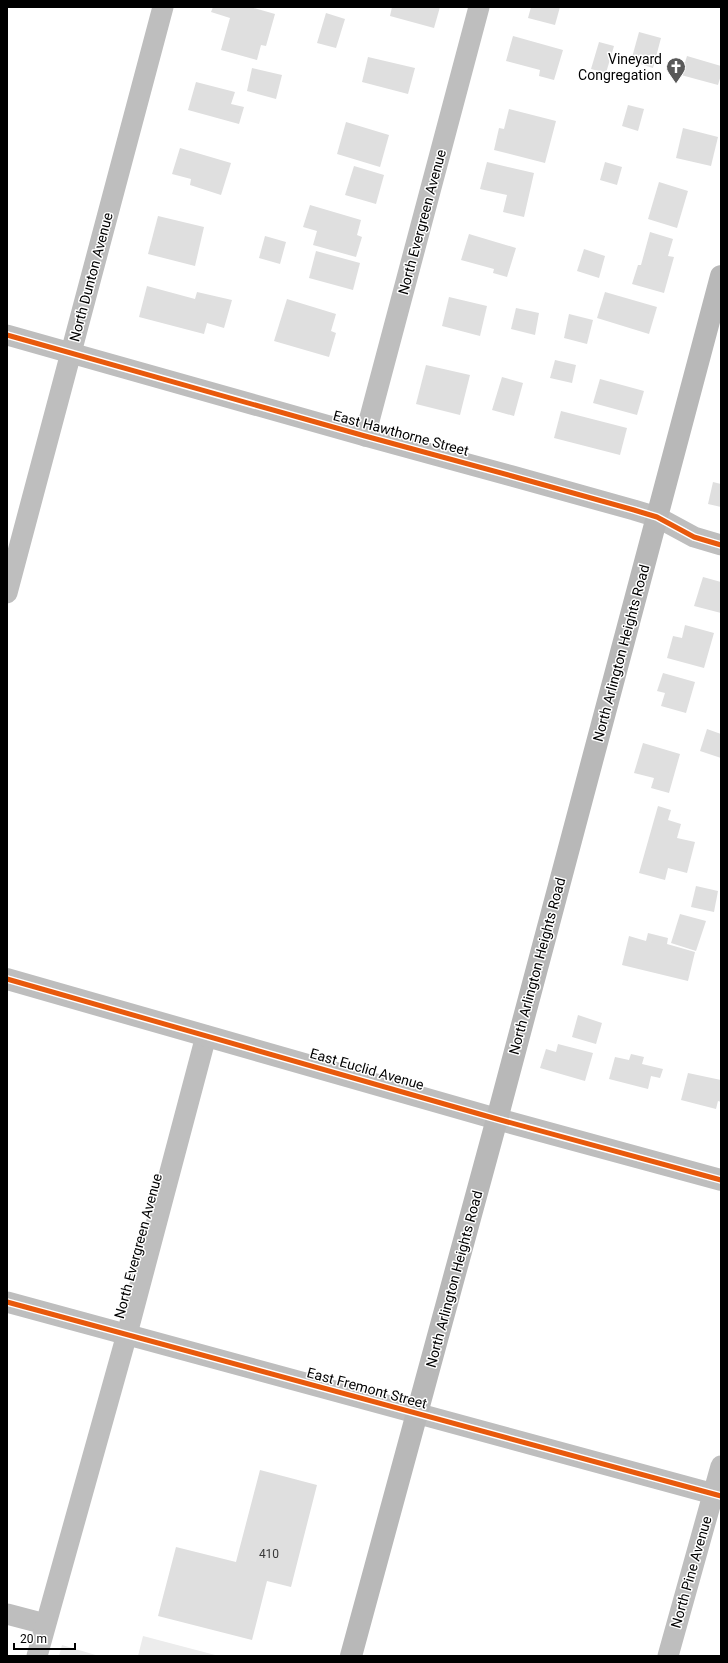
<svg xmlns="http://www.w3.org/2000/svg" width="728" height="1663" viewBox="0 0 728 1663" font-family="Roboto,sans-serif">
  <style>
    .green { fill: #ececec }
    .building { fill: #dfdfdf }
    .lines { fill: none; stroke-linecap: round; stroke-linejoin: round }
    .minor { stroke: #bebebe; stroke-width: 21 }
    .tertiary { stroke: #bebebe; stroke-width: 22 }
    .secondary { stroke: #b8b8b8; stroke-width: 22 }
    .cycleway-casing { stroke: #fff; stroke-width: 8 }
    .cycleway { stroke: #e8590c; stroke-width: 5 }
    .labels { text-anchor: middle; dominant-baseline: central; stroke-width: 3; stroke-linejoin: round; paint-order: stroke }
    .number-label { font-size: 12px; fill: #383838 }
    .poi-label { font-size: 14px; fill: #000; stroke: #fff; text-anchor: end }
    .street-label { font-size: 14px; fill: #000; stroke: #fff }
  </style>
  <rect width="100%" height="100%" fill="#fff"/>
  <g class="green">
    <path d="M143,1636L219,1656H138Z"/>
    <path d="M62,1645L99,1656H59Z"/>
  </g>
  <g class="building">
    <path d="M213,7H250L275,14L266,46L261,45L257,60L221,50L230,18L211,12Z"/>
    <path d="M392,7H440L434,28L390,16Z"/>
    <path d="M531,7H560L555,25L528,18Z"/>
    <path d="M326,13L345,19L336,48L317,43Z"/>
    <path d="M639,32L661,38L653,68L631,61Z"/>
    <path d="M513,36L563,50L554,80L539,76L540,70L506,61Z"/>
    <path d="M599,42L614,46L606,73L591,69Z"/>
    <path d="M687,56L721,66V75L718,85L681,75Z"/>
    <path d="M368,57L415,68L408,94L362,82Z"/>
    <path d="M252,68L282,75L276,99L247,91Z"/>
    <path d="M196,82L235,92L231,104L244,107L239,124L188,110Z"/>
    <path d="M628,105L644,109L638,131L622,126Z"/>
    <path d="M509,109L556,121L545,163L494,150L499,128L504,129Z"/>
    <path d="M346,122L389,135L380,167L337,154Z"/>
    <path d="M683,128L718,137L711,166L676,158Z"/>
    <path d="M180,148L231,163L221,195L190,185L191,179L172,174Z"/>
    <path d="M487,162L534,173L524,217L503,212L507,195L480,189Z"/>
    <path d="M605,162L622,167L617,185L600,180Z"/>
    <path d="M354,166L384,175L376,204L345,195Z"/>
    <path d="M659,182L688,191L677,228L648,219Z"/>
    <path d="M310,205L361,220L357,235L362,237L356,257L313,245L317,231L303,227Z"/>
    <path d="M158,216L204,227L195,266L148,254Z"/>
    <path d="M650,232L673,239L668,256L674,257L664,293L632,284L638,265H641Z"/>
    <path d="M469,234L516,248L507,277L493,273L494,269L461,260Z"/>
    <path d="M265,236L286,242L280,264L259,258Z"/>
    <path d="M584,249L605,256L599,278L577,271Z"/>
    <path d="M316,251L360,263L353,290L309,278Z"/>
    <path d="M147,286L195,299L197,292L232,300L224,328L207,323L204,334L139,317Z"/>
    <path d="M605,292L657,307L649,334L597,318Z"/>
    <path d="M449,297L487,306L480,336L442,326Z"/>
    <path d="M287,299L336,314L331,331L336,333L329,357L274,341Z"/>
    <path d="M516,308L539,313L535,335L511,329Z"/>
    <path d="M569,314L593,320L587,344L564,338Z"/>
    <path d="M555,360L576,365L572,383L550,378Z"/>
    <path d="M426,365L470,375L460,415L416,404Z"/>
    <path d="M502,377L523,383L514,416L492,410Z"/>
    <path d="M600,379L644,391L637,415L593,403Z"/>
    <path d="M561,411L627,428L620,455L554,438Z"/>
    <path d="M713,482L721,484V507L708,504Z"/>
    <path d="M703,577L721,582V613L694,606Z"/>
    <path d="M685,625L714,633L704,668L667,658L673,636L682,638Z"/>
    <path d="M663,673L695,682L686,713L661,706L665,693L657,691Z"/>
    <path d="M707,729L721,734V758L700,751Z"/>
    <path d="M643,743L680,754L669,793L651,788L654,778L634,773Z"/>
    <path d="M658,806L671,810L668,820L681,824L677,838L695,842L687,873L668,868L665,880L639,873Z"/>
    <path d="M696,886L718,891L714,912L691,907Z"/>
    <path d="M680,914L706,921L696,951L671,943Z"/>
    <path d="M648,933L668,938L667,944L695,952L688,981L622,965L629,936L646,941Z"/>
    <path d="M578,1015L602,1023L596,1044L572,1037Z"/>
    <path d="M558,1044L593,1053L585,1081L540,1068L546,1049L556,1052Z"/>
    <path d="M631,1054L644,1057L642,1064L663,1069L660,1078L651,1076L648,1089L609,1079L615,1057L629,1060Z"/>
    <path d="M688,1073L721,1080V1102L718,1101L716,1109L681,1100Z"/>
    <path d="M260,1470L317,1485L291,1587L267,1581L252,1640L158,1616L176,1547L236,1562Z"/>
  </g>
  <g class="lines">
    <g class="minor">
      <path d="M7,335L365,436L512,476L634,510L657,517L694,537L721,545"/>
      <path d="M365,436L479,7"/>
      <path d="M7,593L163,7"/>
      <path d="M7,1302L721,1496"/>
      <path d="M7,1614L45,1624"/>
      <path d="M37,1656L127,1334L206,1036"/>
      <path d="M668,1656L721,1466"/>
    </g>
    <path class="tertiary" d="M7,979L497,1119L721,1180"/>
    <path class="secondary" d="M351,1656L497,1119L721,276"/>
    <g class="cycleway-casing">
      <g id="cycleway">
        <path d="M7,335L365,436L512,476L634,510L657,517L694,537L721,545"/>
        <path d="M7,979L497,1119L721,1180"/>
        <path d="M7,1302L721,1496"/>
      </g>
    </g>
    <use href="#cycleway" class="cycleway"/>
  </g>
  <defs>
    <g id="church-pin" transform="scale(1)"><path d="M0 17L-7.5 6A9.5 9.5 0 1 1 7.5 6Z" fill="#595959" stroke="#fff"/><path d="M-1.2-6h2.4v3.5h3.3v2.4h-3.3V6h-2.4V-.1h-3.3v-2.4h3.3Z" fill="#fff"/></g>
  </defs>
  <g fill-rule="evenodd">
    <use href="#church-pin" x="676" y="67"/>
  </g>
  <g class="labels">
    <g class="number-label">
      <text x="269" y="1554">410</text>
    </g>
    <g class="poi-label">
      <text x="662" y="59">Vineyard<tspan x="662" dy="16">Congregation</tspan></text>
    </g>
    <g class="street-label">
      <text transform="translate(422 222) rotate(-75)">North Evergreen Avenue</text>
      <text transform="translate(91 277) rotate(-75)">North Dunton Avenue</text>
      <text transform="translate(401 433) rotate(15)">East Hawthorne Street</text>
      <text transform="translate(621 653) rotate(-75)">North Arlington Heights Road</text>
      <text transform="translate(537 966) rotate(-75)">North Arlington Heights Road</text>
      <text transform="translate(367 1069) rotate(16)">East Euclid Avenue</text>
      <text transform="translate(138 1246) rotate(-75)">North Evergreen Avenue</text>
      <text transform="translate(454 1279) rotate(-75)">North Arlington Heights Road</text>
      <text transform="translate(367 1388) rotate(15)">East Fremont Street</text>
      <text transform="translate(691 1572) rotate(-74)">North Pine Avenue</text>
    </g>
  </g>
  <rect width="728" height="1663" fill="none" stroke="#000000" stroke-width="16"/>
  <path d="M14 1643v6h61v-6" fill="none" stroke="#000000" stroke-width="2"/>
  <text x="20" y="1643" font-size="12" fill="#000000" stroke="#ffffff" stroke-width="3" paint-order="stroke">20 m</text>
</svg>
